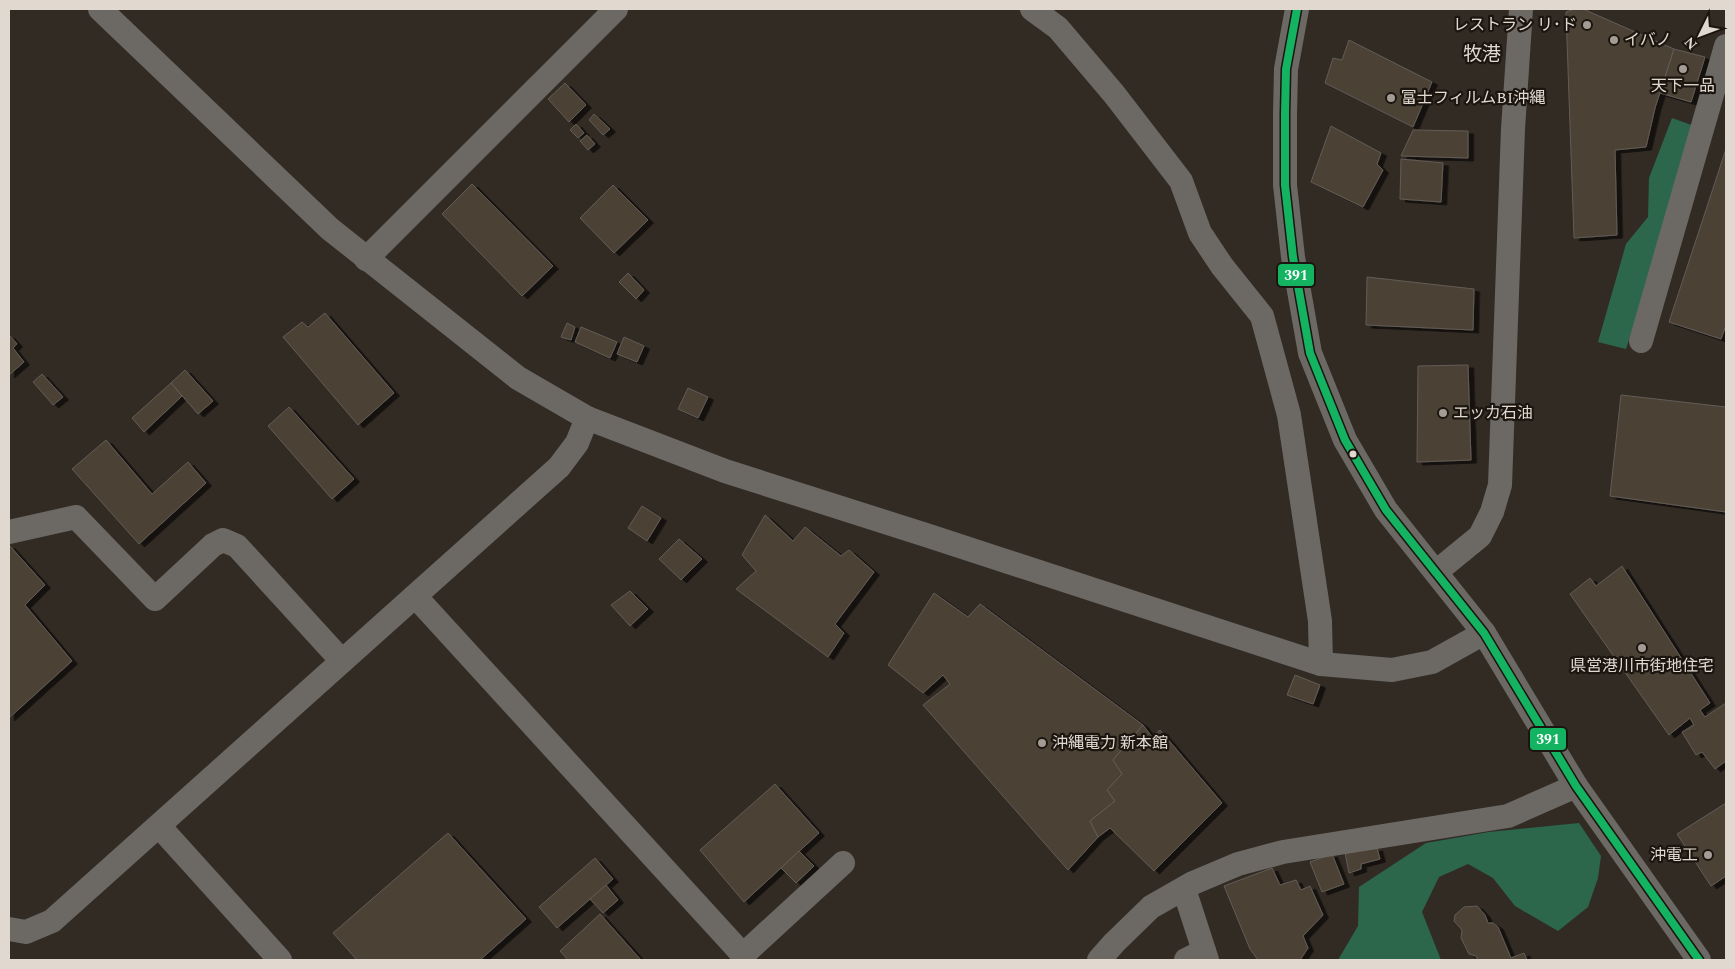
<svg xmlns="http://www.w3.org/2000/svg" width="1735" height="969" viewBox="0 0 1735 969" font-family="Spectral,'Noto Sans JP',serif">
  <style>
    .forest { fill: #2c674c }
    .building { fill: #4c4234; stroke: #625c57; filter: url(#shadow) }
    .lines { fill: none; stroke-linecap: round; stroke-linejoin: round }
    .minor { stroke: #6c6965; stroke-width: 24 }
    .bus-1-casing { stroke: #1b150f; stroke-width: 11 }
    .bus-1 { stroke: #13b361; stroke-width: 8 }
    .poi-dot { fill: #a49b94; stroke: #1b150f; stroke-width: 2 }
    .bus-dot { fill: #e1d8d0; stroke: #1b150f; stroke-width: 2 }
    .labels { text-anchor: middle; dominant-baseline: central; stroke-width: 4.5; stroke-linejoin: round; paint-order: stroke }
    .poi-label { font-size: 16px; fill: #e1d8d0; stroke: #1b150f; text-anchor: start }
    .quarter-label { font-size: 19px; fill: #e1d8d0; stroke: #1b150f }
    .line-badge { stroke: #1b150f; stroke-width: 2 }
    .badge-label { font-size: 14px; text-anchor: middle; font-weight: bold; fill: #fff }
  </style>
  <defs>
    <filter id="shadow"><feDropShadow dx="5.5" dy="3" stdDeviation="0" flood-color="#0009"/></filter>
  </defs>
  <rect width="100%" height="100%" fill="#322b24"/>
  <g class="forest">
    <path d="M1672,118L1697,127L1626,349L1598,342L1626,244L1648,217L1649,178Z"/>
    <path d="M1579,823L1601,856L1598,878L1588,907L1558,931L1515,906L1493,878L1468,864L1439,877L1422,912L1441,960H1338L1358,926L1359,887L1426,843L1489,832Z"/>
  </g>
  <g class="building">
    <path d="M1575,9H1583L1674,49L1655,108L1646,147L1615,150L1617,235L1574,238L1566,12Z"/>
    <path d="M1349,40L1432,82L1413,127L1325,83L1333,58L1342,60Z"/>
    <path d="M1674,49L1705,57L1691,102L1660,93Z"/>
    <path d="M565,83L586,105L569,122L548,99Z"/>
    <path d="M594,114L610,129L603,135L589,120Z"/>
    <path d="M576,124L584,133L578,138L570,130Z"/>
    <path d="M1331,126L1381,153L1377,164L1383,170L1363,207L1311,182Z"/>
    <path d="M1413,130L1468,131V158L1401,156Z"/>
    <path d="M587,135L595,144L588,150L580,141Z"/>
    <path d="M1726,149V325L1721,339L1669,322Z"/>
    <path d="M1401,159L1443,163L1441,202L1400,199Z"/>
    <path d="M472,184L553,266L522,296L442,214Z"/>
    <path d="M613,185L648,220L614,253L580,218Z"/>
    <path d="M628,273L644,290L636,299L619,282Z"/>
    <path d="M1367,277L1474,289L1473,330L1366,325Z"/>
    <path d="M325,313L394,393L358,425L283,337L302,322L308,327Z"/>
    <path d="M567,323L575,327L571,340L561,337Z"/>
    <path d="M581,327L617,342L610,358L575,342Z"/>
    <path d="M9,335L17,344L13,348L24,362L9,375Z"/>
    <path d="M624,337L644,346L637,362L617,354Z"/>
    <path d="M1468,365L1471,460L1417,462L1418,366Z"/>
    <path d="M185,370L213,401L198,414L171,383Z"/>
    <path d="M42,374L63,397L53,405L33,382Z"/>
    <path d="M171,383L182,396L144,432L132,418Z"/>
    <path d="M688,388L708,397L698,418L678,409Z"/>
    <path d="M1621,395L1726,407V512L1610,496Z"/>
    <path d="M289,407L354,479L332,499L268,426Z"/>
    <path d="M106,440L152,494L188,462L206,483L139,544L72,469Z"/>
    <path d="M642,506L661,518L647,541L628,528Z"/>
    <path d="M765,515L793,541L805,527L841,556L849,550L874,572L835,624L844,633L828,657L736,589L756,571L742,555Z"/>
    <path d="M679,539L702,559L681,580L659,559Z"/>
    <path d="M9,545L45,585L25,605L72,661L9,718Z"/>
    <path d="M1622,566L1710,703L1700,710L1705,717L1726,703V761L1715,769L1702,752L1696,755L1682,732L1694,725L1690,718L1669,735L1570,594L1590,578L1596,586Z"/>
    <path d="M630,591L648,609L630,626L611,605Z"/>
    <path d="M934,593L968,617L980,604L1143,725L1113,760L1122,774L1107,790L1115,801L1090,821L1098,837L1068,870L923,705L950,684L943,675L923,693L888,665Z"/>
    <path d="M1295,675L1320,685L1313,704L1287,695Z"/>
    <path d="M1143,725L1152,737L1160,730L1222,803L1154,871L1110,828L1098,837L1090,821L1115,801L1107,790L1122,774L1113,760Z"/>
    <path d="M775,784L819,833L744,902L700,850Z"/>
    <path d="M1726,803V876L1711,886L1677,834Z"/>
    <path d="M448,833L526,919L480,960H357L333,933Z"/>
    <path d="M1377,848L1380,859L1361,864V869L1349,873L1345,853Z"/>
    <path d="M799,851L814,866L796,883L781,868Z"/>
    <path d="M1332,854L1344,884L1322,892L1310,862Z"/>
    <path d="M595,858L613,879L557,928L539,907Z"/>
    <path d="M1272,868L1280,885L1296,880L1301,890L1310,886L1323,915L1303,936L1308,948L1300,960H1258L1250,949L1224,886Z"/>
    <path d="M606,885L618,900L603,913L590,899Z"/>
    <path d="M1477,906L1485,915L1488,923H1493L1498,927L1511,958L1524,953L1527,960H1478L1476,956L1469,954L1461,938L1462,930L1454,921L1455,915L1464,907Z"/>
    <path d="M600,914L641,960H568L560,951Z"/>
  </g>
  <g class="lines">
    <g class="minor">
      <path d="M100,9L330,229L518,378L587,418L725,471L929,536L1321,664L1392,670L1432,662L1484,633"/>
      <path d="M1032,9L1058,28L1114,94L1181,181L1200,233L1222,266L1262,316L1289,415L1320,621L1321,664"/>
      <path d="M1297,9L1286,69L1285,114V185L1293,257L1310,353L1345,440L1386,510L1484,633L1576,786L1699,960"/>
      <path d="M366,259L616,9"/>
      <path d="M1641,341L1726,46"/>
      <path d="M9,532L76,517L155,599L213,545L223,540L237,546L342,661"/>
      <path d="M1436,572L1480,536L1492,512L1500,485L1513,129L1521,9"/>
      <path d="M415,596L743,955L843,863"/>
      <path d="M159,826L280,960"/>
      <path d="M1184,889L1207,960"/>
      <path d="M9,929L26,932L52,921L559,467L577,443L587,418"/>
      <path d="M1099,960L1114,943L1151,907L1193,883L1238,864L1283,852L1508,816L1576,786"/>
      <path d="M1186,960L1204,951"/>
    </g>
    <g class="bus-1-casing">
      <path id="bus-1" d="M1297,9L1286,69L1285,114V185L1293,257L1310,353L1345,440L1386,510L1484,633L1576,786L1699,960"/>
    </g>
    <use href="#bus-1" class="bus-1"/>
  </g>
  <g class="poi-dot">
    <circle cx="1587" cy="25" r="5"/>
    <circle cx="1614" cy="40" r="5"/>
    <circle cx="1683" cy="69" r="5"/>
    <circle cx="1391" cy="98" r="5"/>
    <circle cx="1443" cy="413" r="5"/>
    <circle cx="1642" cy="648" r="5"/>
    <circle cx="1042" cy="743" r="5"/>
    <circle cx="1708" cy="855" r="5"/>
  </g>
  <circle class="bus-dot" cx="1353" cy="454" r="4.5"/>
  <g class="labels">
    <g class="poi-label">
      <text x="1577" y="25" text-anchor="end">レストラン リ･ド</text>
      <text x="1624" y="40">イバノ</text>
      <text x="1683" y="86" text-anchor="middle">天下一品</text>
      <text x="1401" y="98">富士フィルムBI沖縄</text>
      <text x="1453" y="413">エッカ石油</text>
      <text x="1642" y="666" text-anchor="middle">県営港川市街地住宅</text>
      <text x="1052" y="743">沖縄電力 新本館</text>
      <text x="1698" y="855" text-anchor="end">沖電工</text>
    </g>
    <g class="quarter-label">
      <text x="1482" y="54">牧港</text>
    </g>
  </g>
  <g class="line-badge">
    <rect x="1277" y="263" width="38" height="24" rx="5" fill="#13b361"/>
    <rect x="1529" y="727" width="38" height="24" rx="5" fill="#13b361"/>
  </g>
  <g class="badge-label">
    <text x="1296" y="280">391</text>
    <text x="1548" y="744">391</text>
  </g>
  <rect width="1735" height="969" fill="none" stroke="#e1d8d0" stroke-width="20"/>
  <g transform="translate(1700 35) rotate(228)" stroke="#1b150f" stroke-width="4" paint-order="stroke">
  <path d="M0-4L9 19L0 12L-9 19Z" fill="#e1d8d0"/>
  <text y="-8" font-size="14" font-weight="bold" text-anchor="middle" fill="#e1d8d0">N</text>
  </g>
</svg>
